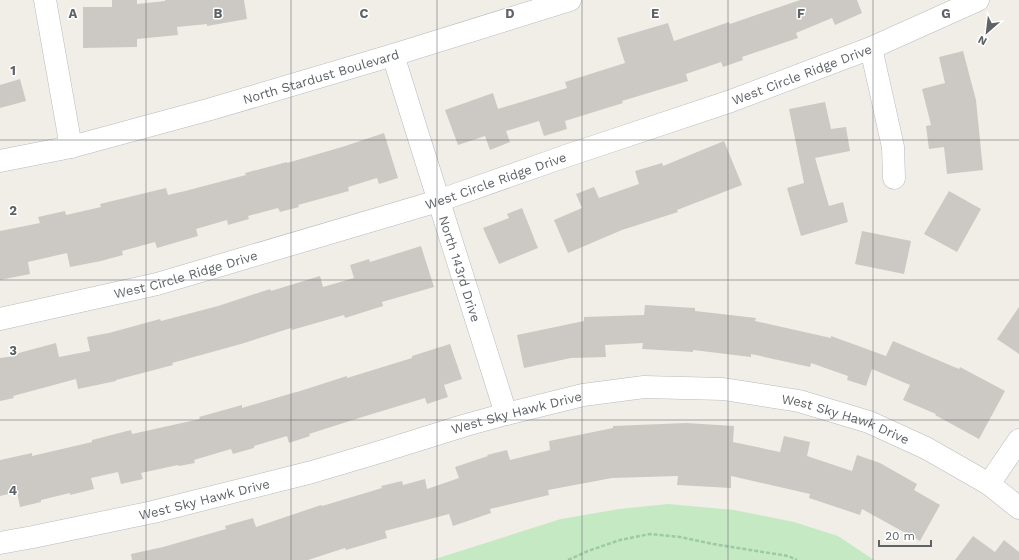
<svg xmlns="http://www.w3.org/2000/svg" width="1019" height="560" viewBox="0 0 1019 560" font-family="'Work Sans',sans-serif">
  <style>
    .green { fill: #c5e9c3 }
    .building { fill: #ccc9c4 }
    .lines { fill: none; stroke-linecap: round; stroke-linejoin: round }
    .minor-casing { stroke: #b7babe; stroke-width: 23 }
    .path { stroke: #9ccaa6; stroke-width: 2.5; stroke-dasharray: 4 2; stroke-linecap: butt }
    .minor { stroke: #fff; stroke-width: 22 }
    .grid { fill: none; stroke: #5e6367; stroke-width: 1; stroke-opacity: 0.55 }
    .labels { text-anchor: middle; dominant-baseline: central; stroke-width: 3; stroke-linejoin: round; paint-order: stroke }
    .street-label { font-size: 13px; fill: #5e6367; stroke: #fff }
    .grid-label { font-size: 13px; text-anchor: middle; font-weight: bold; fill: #5e6367; stroke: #fff; stroke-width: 3; stroke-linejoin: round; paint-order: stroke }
  </style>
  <rect width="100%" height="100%" fill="#f1eee7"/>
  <path class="green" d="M668,504L734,510L794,522L838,536L874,560H432L561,519L619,509Z"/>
  <g class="building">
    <path d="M112,0H137V4L165,1V0H244L247,19L207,26V24L177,27L178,35L137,39V47L83,48V7H112Z"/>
    <path d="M800,0H857L862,13L835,25L832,18L796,33L798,38L742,57L743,60L723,67L721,62L686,74L688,81L622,101L623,103L565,121L567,129L544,136L539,121L506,131L510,142L490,150L485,136L458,145L445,110L493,93L498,109L567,88L565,82L625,63L617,38L668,23L674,41L729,22L730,24Z"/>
    <path d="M963,51L976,100L983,170L947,174L944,147L929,149L926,126L931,125L922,89L945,83L939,57Z"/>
    <path d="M20,79L26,101L0,108V85Z"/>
    <path d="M825,102L831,129L846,127L850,151L815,158L829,206L843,202L848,222L801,236L787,188L804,183L789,109Z"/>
    <path d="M384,133L398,178L379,184L377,178L348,187L349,191L298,205L299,207L280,212L278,208L248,216L249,219L228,225L227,220L196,229L198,236L157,248L155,242L122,251L123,255L101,261L70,267L67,253L28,262L30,274L0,280V231L40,223L38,217L65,211L66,215L101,207L100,204L166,188L168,195L185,191L246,175L245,173L287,162V163L342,147Z"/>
    <path d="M724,141L742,185L677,210L678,212L622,230L568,253L554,220L582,208L576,194L594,187L599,198L639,184L635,171L662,163L663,166Z"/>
    <path d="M949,191L981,209L957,252L924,234Z"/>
    <path d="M522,208L538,248L499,264L483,228L509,218L507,214Z"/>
    <path d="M862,231L911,241L904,274L855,264Z"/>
    <path d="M421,246L434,287L382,302L383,306L345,318L344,315L292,330L291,328L241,344L172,363L173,365L116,380V381L78,389L76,379L13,396L14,398L0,401V358L15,356V354L56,343L59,357L90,351L87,337L109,333L160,319L161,321L218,306L270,289L271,291L320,276L323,287L354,278L350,265L369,259L370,262Z"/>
    <path d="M645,305L695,308V311L756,318L755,321L831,338V336L886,356L893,341L959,369L960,367L1005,391L979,439L935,415L936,414L903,400L910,385L872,369L866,386L847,380L848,376L811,363L810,367L751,354V357L693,350V352L642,349L643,343L605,345L606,357L571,358L524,368L517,335L584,321V317L644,315Z"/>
    <path d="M1019,307V354L997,339Z"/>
    <path d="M450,344L462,379L444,385L448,397L427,404L425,398L359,418L309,434L310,436L289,443L287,436L254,446V448L233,454L231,449L194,460L195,463L179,466L178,465L141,473L143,479L121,484L118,472L91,478L94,489L70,495V493L41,500V502L20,507L17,492L0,496V460L32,453V456L92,442V440L131,430L132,434L200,419L199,417L242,405V408L296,392H297L347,376V378L412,358V356Z"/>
    <path d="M686,423L734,426L733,442L780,452L784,436L810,442L807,456L852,471L857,455L880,463L917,484L914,490L940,505L920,541L862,509L860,515L809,498L810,494L731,476V488L677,485L678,476L612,478L548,490L549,495L490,509L491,513L453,526L449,514L385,531L387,538L346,550L345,548L308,560H132L131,554L163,547L226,529L225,526L253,518L256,527L321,505L322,506L382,488L381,486L402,481L403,485L425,479L427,489L459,478L455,467L488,456L487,455L507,450L510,460L550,450L549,441L613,428V426Z"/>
    <path d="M973,536L995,552L1004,540L1019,552V560H955Z"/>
  </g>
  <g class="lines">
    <g class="minor-casing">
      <g id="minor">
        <path d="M45,0L71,147"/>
        <path d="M871,48L893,147L894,178"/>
        <path id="s1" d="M393,55L418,135L506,414"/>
        <path id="s2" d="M0,161L71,147L211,109L393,55L570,0"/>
        <path id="s3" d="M0,319L157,284L438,201L566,156L731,101L871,48L978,0"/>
        <path d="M989,484L1019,440"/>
        <path id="s4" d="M0,543L33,537L153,512L312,472L383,451L466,425L506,414L583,395L644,387L723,389L799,401L869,422L926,448L989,484L1019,508"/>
      </g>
    </g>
    <path class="path" d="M568,560L588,551L620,540L650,534L680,537L713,544L788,556L797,560"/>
    <use href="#minor" class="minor"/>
  </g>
  <path class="grid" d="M146,0V560M291,0V560M437,0V560M582,0V560M728,0V560M873,0V560M0,140H1019M0,280H1019M0,420H1019"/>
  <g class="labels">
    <g class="street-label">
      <text stroke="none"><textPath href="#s3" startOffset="839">West Circle Ridge Drive</textPath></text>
      <text stroke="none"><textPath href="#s2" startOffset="332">North Stardust Boulevard</textPath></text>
      <text stroke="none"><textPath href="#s3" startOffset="515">West Circle Ridge Drive</textPath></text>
      <text stroke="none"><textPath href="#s1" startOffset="224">North 143rd Drive</textPath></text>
      <text stroke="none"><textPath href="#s3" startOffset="191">West Circle Ridge Drive</textPath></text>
      <text stroke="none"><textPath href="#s4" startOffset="533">West Sky Hawk Drive</textPath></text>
      <text stroke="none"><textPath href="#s4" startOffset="869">West Sky Hawk Drive</textPath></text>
      <text stroke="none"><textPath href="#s4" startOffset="209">West Sky Hawk Drive</textPath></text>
    </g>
  </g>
  <g class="grid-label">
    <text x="73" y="18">A</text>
    <text x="218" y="18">B</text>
    <text x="364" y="18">C</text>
    <text x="510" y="18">D</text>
    <text x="655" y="18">E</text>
    <text x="801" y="18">F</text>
    <text x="946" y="18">G</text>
    <text x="13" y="75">1</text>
    <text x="13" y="215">2</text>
    <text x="13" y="355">3</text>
    <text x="13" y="495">4</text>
  </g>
  <g transform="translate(987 32) rotate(208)" stroke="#ffffff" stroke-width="3" paint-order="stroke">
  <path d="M0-3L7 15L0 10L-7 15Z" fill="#5e6367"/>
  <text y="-6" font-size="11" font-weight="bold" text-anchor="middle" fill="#5e6367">N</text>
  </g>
  <path d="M879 540v6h52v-6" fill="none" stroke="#5e6367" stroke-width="2"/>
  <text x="885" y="540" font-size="12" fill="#5e6367" stroke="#ffffff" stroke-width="3" paint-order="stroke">20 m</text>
</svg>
